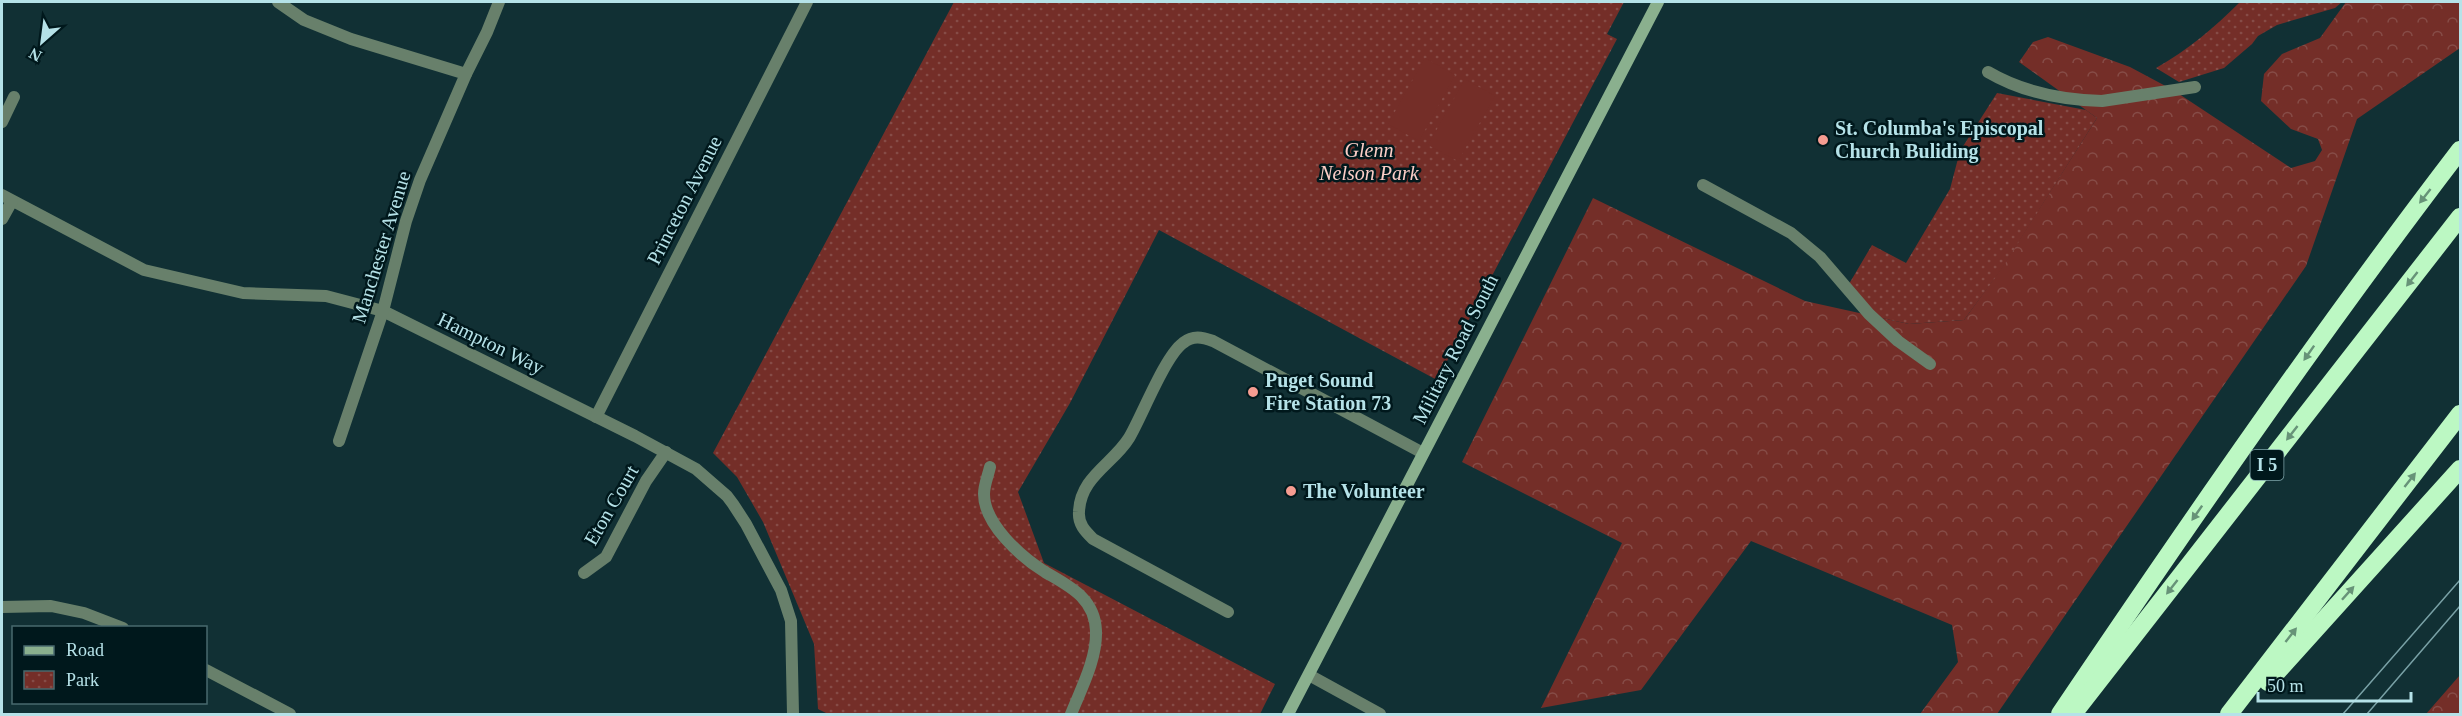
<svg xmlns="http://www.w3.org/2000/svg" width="2462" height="716" viewBox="0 0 2462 716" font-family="Georgia,serif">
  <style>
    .forest { fill: url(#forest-crowns) }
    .park { fill: url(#park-dots) }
    .pitch { fill: #742e28 }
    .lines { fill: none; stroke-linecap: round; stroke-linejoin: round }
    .service { stroke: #68806b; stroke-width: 12 }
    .minor { stroke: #68806b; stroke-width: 12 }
    .secondary { stroke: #8ab08e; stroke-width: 12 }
    .motorway { stroke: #bcf8c3; stroke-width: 18 }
    .tram { stroke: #79a1a6; stroke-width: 1.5 }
    .oneway { fill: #679378 }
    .poi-dot { fill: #f59c91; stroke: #00181c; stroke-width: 2 }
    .labels { text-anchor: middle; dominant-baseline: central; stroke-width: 5; stroke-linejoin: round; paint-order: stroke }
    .shield { fill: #00181c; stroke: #7fa5ab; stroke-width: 1.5 }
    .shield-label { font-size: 18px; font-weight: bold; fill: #b5e2e8 }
    .poi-label { font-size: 20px; font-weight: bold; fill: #b5e2e8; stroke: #00181c; text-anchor: start }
    .park-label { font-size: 20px; font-style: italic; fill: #fccec7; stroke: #00181c }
    .street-label { font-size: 20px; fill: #b5e2e8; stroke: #00181c }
  </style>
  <defs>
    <pattern id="forest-crowns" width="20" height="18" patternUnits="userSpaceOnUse" patternTransform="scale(1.5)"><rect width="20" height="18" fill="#742e28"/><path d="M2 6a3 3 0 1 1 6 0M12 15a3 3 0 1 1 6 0" fill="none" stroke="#864c47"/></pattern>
    <pattern id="park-dots" width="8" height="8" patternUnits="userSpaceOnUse" patternTransform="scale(1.5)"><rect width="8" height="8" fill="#742e28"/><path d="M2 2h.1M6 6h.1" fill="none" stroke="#864c47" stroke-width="1.8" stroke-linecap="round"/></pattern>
  </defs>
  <rect width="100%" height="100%" fill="#113034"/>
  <g class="forest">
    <path d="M2346,2H2460V48L2357,119L2306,266L1997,714H1920L1958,662L1952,625L1751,541L1641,690L1541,708L1622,543L1462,462L1593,198L1805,301L1909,324L1964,320L2001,269L2097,118L2019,62L2033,42L2048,37L2130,67L2173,90L2291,168L2315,161L2322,150L2318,139L2291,129L2261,101L2264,74L2282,54L2320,38Z"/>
    <path d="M2460,675V714H2426Z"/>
  </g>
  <g class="park">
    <path d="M954,2H1624L1607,34L1617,39L1437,380L1159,230L1070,403L1018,492L1044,563L1275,684L1260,714H828L818,709L814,644L763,522L737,477L713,453Z"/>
    <path d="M2240,2H2342L2335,8L2277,25L2258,36L2252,44L2224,68L2179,82L2156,68C2188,50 2214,28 2240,2Z"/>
    <path d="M1997,93L2086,110L2097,118L2001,270L1964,320L1909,324L1877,317L1849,284L1872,245L1906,263L1950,189L1960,151Z"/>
  </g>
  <g class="pitch">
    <path d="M1425,58L1455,75L1419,141L1388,124Z"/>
    <path d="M1465,79L1495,96L1458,161L1428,145Z"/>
  </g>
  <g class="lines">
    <g class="service">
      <path d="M1988,72C2022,92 2063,100 2102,101L2195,87"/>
      <path d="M1703,185L1791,233L1820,257L1869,314L1898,341L1930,364"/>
      <path d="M990,467C988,476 984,485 984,494C984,524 1021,557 1045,572C1069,586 1095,598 1096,631C1097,659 1081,689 1071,714"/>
      <path d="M1228,612L1093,539C1085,531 1078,524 1079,512C1080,477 1113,464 1129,438C1142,416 1165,356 1183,343C1193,335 1202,337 1213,341L1423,453"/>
    </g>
    <g class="minor">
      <path d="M278,2L304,20L351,39L466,74"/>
      <path d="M2,122L14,97"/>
      <path d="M2,195L144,270L243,293L326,296L383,311L635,436L696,469L727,496L733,504L746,524L781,590L791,621L793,714"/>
      <path d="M2,219L12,201"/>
      <path d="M596,417L807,2"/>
      <path d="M339,441L383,311L406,221L420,180L466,74L487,32L499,2"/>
      <path d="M584,573L606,557L646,481L666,452"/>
      <path d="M2,607L51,606L84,613L123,628"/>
      <path d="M206,670L290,714"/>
      <path d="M1309,675L1380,714"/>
    </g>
    <path class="secondary" d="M1288,714L1658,2"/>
    <g class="motorway">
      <path d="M2268,682L2460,469"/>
      <path d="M2060,714C2189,523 2320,333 2460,150"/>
      <path d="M2073,714L2460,217"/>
      <path d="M2229,714L2460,414"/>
    </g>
    <g class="tram">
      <path d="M2343,714L2460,580"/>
      <path d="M2367,714L2460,606"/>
    </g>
  </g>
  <defs><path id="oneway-solid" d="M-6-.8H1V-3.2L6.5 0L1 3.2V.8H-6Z" transform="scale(1.5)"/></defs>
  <g class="oneway">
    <use href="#oneway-solid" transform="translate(2425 196) rotate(128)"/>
    <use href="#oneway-solid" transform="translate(2412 279) rotate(128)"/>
    <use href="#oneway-solid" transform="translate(2309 353) rotate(125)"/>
    <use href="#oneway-solid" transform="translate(2292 433) rotate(128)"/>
    <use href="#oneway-solid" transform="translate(2410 480) rotate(-52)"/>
    <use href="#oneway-solid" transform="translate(2197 513) rotate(125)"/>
    <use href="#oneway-solid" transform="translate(2172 587) rotate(128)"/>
    <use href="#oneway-solid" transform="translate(2348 593) rotate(-48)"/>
    <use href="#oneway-solid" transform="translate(2291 635) rotate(-52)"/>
  </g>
  <g class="poi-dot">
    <circle cx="1823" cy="140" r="6"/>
    <circle cx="1253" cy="392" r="6"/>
    <circle cx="1291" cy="491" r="6"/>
  </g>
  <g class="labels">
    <rect class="shield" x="2250.5" y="450" width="33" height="30" rx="4.5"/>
    <g class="shield-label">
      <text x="2267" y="465">I 5</text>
    </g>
    <g class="poi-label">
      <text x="1835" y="128">St. Columba's Episcopal<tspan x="1835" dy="23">Church Buliding</tspan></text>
      <text x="1265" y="380">Puget Sound<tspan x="1265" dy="23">Fire Station 73</tspan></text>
      <text x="1303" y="491">The Volunteer</text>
    </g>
    <g class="park-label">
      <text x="1369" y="150">Glenn<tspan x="1369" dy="23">Nelson Park</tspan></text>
    </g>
    <g class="street-label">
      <text transform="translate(684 200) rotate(-63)">Princeton Avenue</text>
      <text transform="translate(381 247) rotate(-73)">Manchester Avenue</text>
      <text transform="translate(491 343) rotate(26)">Hampton Way</text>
      <text transform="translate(1455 349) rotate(-63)">Military Road South</text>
      <text transform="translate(611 505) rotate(-60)">Eton Court</text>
    </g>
  </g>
  <rect width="2462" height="716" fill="none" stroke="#b5e2e8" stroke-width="6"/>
  <rect x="12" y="626" width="195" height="78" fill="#00181c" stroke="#48696e" stroke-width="1.5"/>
  <rect x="24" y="646" width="30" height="9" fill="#8ab08e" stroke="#48696e" stroke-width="1.5"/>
  <text x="66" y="656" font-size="18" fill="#b5e2e8">Road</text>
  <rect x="24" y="671" width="30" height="18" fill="url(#park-dots)" stroke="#48696e" stroke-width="1.5"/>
  <text x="66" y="686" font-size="18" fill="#b5e2e8">Park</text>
  <g transform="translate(42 42) rotate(208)" stroke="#00181c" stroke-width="4.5" paint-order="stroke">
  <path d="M0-4.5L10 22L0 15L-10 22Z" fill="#b5e2e8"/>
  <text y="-9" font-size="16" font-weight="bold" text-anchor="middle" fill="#b5e2e8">N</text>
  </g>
  <path d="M2258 692v9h153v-9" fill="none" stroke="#b5e2e8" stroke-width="3"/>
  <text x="2267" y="692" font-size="18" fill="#b5e2e8" stroke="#00181c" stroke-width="4.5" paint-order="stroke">50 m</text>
</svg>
